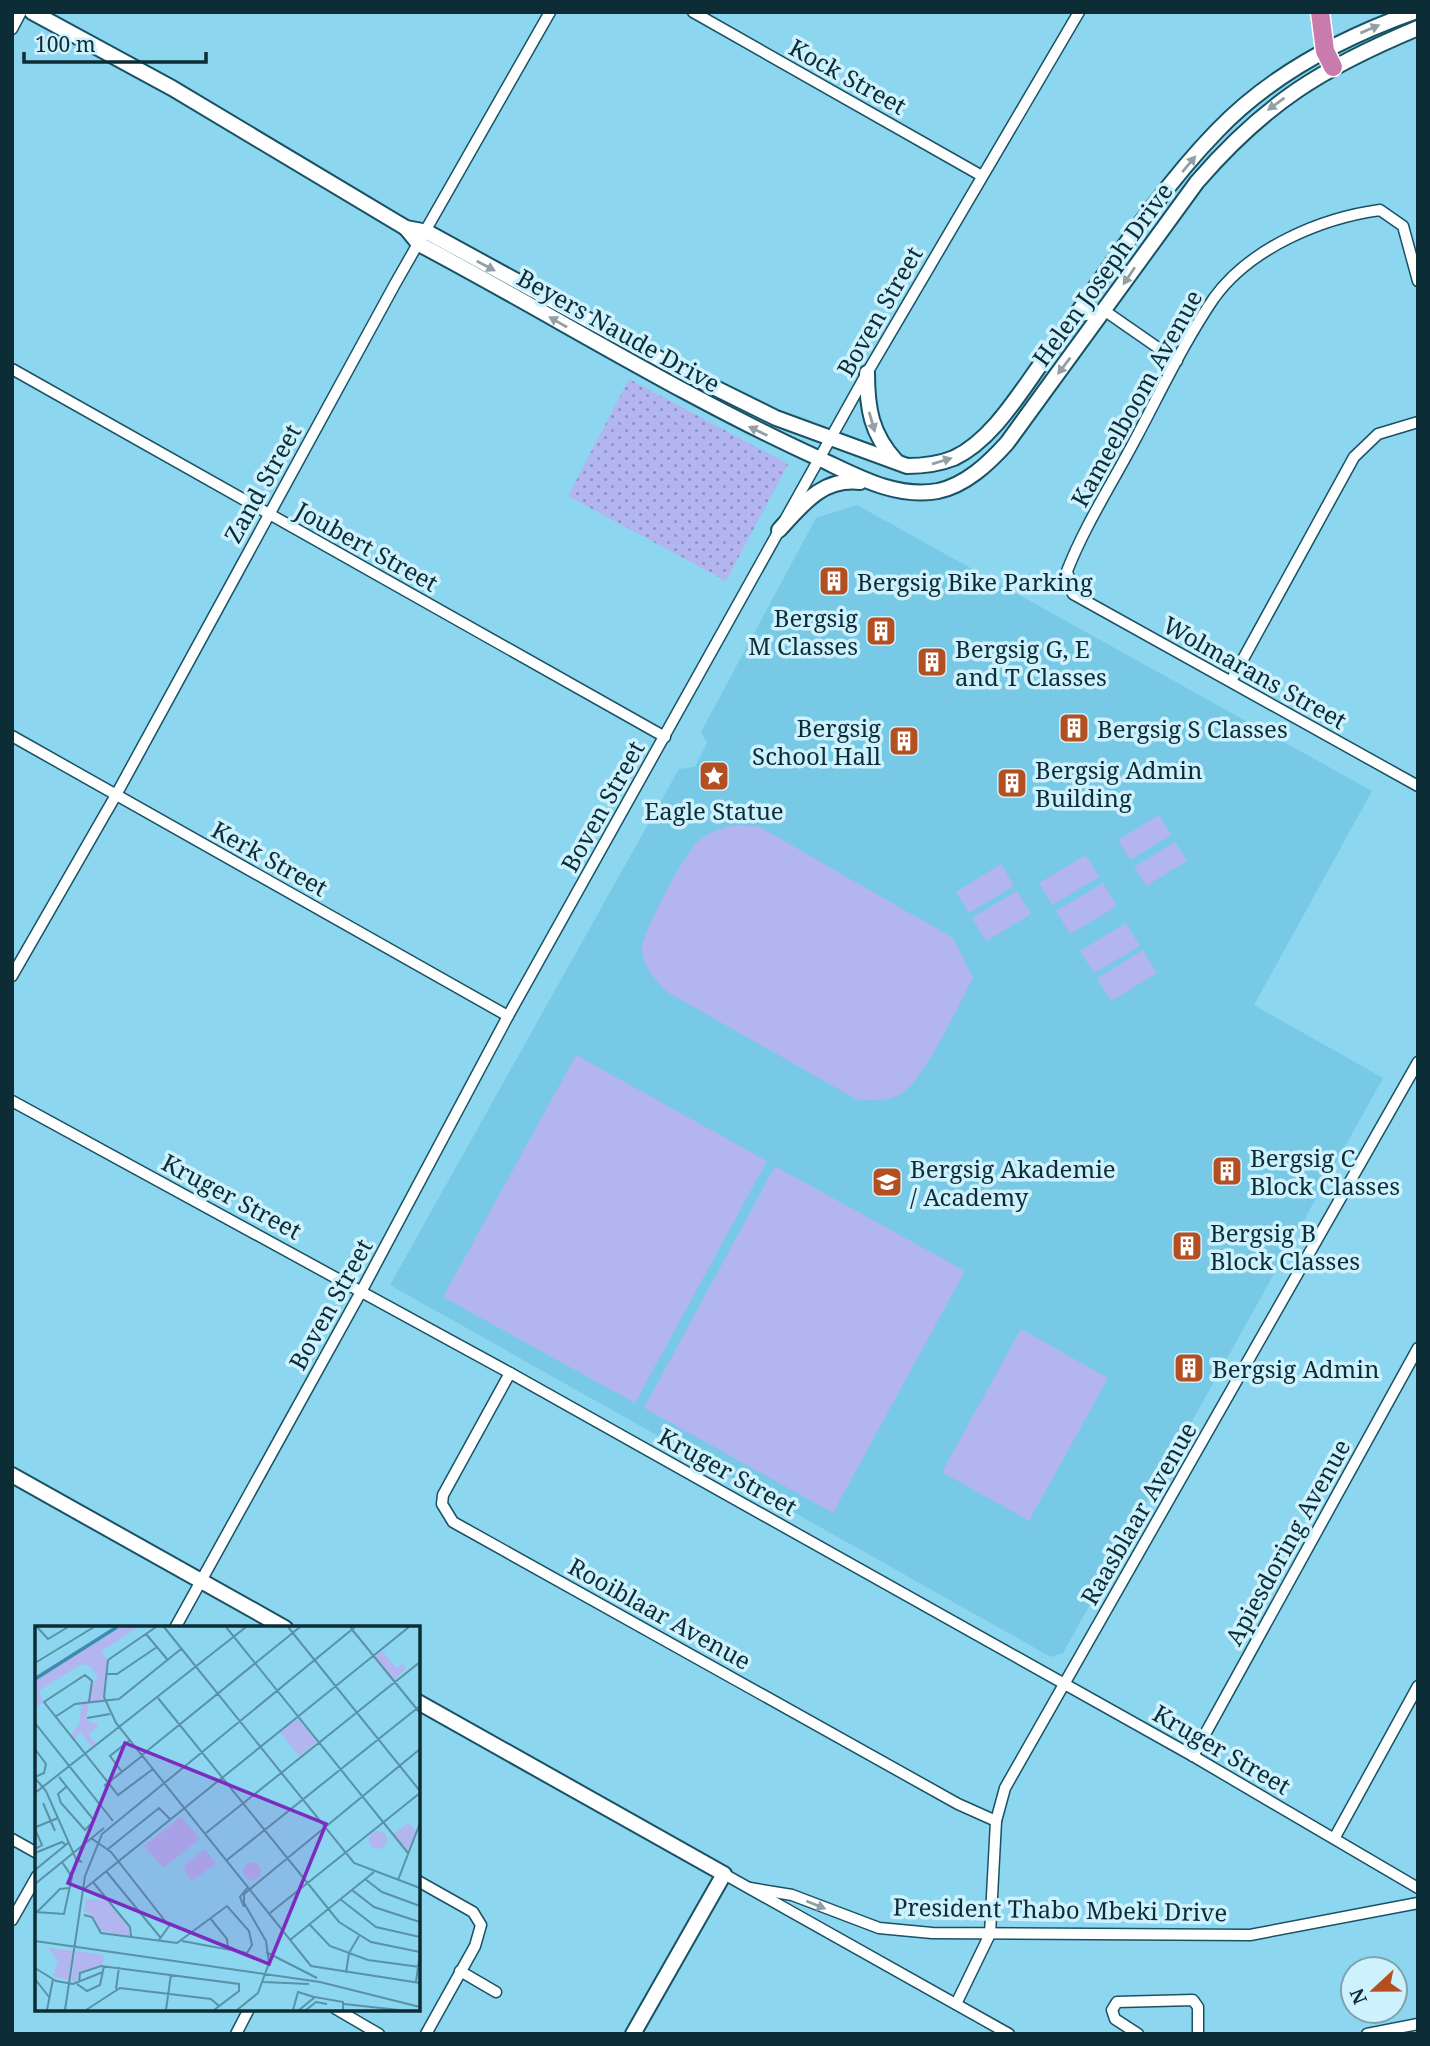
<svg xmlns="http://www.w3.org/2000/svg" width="1430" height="2046" viewBox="0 0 1430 2046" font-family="'Noto Serif',serif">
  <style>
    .built { fill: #77c9e6 }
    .grass { fill: url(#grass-dots) }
    .pitch { fill: #b2b5ef }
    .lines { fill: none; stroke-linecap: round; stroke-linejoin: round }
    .street-casing { stroke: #185264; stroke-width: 13 }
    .secondary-casing { stroke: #185264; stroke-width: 18 }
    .highway-casing { stroke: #fff; stroke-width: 21 }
    .street { stroke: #fff; stroke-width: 10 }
    .secondary { stroke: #fff; stroke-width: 14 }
    .highway { stroke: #ca7bad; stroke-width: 18 }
    .oneway { fill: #92a0a5 }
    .labels { text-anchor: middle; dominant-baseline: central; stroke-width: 7; stroke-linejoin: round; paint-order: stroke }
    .street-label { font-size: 24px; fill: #0c2c36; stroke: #cef1fe }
    .poi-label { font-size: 24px; fill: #0c2c36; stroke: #cef1fe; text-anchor: start }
    .inset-river { fill: none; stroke: #3690ac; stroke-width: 3.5 }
    .inset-road { fill: none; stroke: #5992a6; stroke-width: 2 }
    .view { fill: #7b2cbf; fill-opacity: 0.15; stroke: #7b2cbf; stroke-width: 3.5 }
    .inset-edge { fill: none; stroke: #0c2c36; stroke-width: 3.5 }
  </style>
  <defs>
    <pattern id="grass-dots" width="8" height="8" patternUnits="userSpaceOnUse" patternTransform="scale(1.75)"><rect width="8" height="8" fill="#b2b5ef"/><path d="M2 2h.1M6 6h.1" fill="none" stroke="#8f93c2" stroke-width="1.8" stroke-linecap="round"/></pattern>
  </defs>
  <rect width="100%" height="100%" fill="#8cd6f0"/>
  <path class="built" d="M857,505L1372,791L1254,1005L1383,1078L1063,1653L1051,1657L390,1285L679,769L695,767L707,743L701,732L816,518Z"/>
  <path class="grass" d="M629,379L788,464L726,581L568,496Z"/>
  <g class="pitch">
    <path d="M1159,815L1171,835L1130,860L1118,840Z"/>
    <path d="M737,825L760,827L953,938L973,978C958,1005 924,1082 899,1095C884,1102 872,1101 856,1099L667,992C655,979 644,969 642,951C641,934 685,853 698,841C710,831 723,828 737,825Z"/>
    <path d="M1175,842L1187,861L1146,886L1134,867Z"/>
    <path d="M1086,855L1099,877L1052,905L1039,883Z"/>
    <path d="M1001,864L1014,886L969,913L956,892Z"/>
    <path d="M1103,883L1117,906L1070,934L1056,911Z"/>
    <path d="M1017,891L1031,914L986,941L972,918Z"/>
    <path d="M1126,923L1140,946L1094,973L1080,951Z"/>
    <path d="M1143,950L1157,973L1111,1001L1097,978Z"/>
    <path d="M576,1055L767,1161L635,1403L443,1297Z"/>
    <path d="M775,1166L965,1271L833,1513L644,1408Z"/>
    <path d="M1021,1329L1108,1378L1029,1521L942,1472Z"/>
  </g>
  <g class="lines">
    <g class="street-casing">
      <g id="street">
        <path d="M693,12L982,176"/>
        <path d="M12,29L21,12"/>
        <path d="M1418,281L1403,226L1380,210C1321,218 1250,248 1214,298C1184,342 1161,391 1136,438C1113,482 1085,525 1067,571L1073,594L1418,786"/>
        <path d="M1076,317L1105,311L1177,361"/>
        <path d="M12,369L665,737"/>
        <path d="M1231,681L1354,457L1378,434L1418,422"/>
        <path d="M12,736L508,1016"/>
        <path d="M12,976L116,795L395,284L550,12"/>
        <path d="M12,1101L510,1373L1193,1756L1418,1888"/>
        <path d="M510,1373L443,1495L442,1504L453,1522L958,1804L996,1821"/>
        <path d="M175,1628L362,1290L508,1016L867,373L1079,12"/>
        <path d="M1193,1756L1418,1348"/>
        <path d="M1335,1837L1418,1686"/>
        <path d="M12,1839L37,1853"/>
        <path d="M724,1874L1009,2034"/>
        <path d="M418,1881L473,1912L481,1925L475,1946L426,2034"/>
        <path d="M750,1888L792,1895L879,1928L932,1933L1250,1935L1418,1903"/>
        <path d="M12,1920L37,1876"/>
        <path d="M460,1971L496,1992"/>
        <path d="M956,2004L990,1934L996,1821L1005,1788L1418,1062"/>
        <path d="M336,2009L379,2034"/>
        <path d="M236,2034L249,2009"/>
        <path d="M1138,2034L1115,2019L1112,2010L1117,2002L1193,2000L1198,2007V2034"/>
        <path d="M1367,2034L1418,2024"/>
      </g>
    </g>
    <g class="secondary-casing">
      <g id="secondary">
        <path d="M32,12L172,88L406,228L427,232L685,373L776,418L907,466C923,466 939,464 954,458C992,440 1019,394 1043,361C1100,285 1150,200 1216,132C1270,75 1341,38 1414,12"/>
        <path d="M406,228L419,244C553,315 680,395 818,458C855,475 895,499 938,491C966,485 989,463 1007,443L1197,182C1265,103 1322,68 1418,28"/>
        <path d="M867,373C867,408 871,434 896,461"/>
        <path d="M779,530C803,504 822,478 860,482"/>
        <path d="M12,1475L285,1628"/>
        <path d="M418,1702L724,1874L633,2034"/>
      </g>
    </g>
    <g class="highway-casing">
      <path id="highway" d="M1320,12L1325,51L1333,67"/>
    </g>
    <use href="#street" class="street"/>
    <use href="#secondary" class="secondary"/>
    <use href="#highway" class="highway"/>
  </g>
  <defs><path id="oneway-solid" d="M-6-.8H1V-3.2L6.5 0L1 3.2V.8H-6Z" transform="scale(1.75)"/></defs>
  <g class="oneway">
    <use href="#oneway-solid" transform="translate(1370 29) rotate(-23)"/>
    <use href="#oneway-solid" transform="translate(1276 104) rotate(144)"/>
    <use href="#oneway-solid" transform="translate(1189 164) rotate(-50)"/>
    <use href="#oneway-solid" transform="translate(486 266) rotate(28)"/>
    <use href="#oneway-solid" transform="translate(1129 276) rotate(124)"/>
    <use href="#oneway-solid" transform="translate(558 322) rotate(-150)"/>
    <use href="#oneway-solid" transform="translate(1064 366) rotate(127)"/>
    <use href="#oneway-solid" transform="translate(872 422) rotate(74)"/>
    <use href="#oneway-solid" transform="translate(758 431) rotate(-154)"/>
    <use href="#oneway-solid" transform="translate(942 461) rotate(-17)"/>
    <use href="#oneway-solid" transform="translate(816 1905) rotate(22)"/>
  </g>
  <defs>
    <g id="building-square" transform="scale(1.575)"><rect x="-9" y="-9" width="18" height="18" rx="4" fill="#b44f21" stroke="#cef1fe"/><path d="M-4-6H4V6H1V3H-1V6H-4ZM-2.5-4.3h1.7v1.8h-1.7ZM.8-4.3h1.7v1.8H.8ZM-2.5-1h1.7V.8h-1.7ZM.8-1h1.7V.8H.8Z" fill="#fff"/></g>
    <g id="sight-square" transform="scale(1.575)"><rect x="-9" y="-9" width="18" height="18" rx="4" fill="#b44f21" stroke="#cef1fe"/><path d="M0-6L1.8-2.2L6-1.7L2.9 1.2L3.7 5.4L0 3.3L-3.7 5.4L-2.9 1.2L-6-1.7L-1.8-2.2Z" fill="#fff"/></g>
    <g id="school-square" transform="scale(1.575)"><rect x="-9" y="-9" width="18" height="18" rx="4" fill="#b44f21" stroke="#cef1fe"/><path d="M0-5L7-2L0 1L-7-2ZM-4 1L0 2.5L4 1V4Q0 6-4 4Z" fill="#fff"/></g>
  </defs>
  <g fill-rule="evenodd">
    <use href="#building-square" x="834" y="581"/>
    <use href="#building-square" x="881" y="631"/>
    <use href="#building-square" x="932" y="662"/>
    <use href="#building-square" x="1074" y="728"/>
    <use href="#building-square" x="904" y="741"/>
    <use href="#sight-square" x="714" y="776"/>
    <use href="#building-square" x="1012" y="783"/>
    <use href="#building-square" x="1227" y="1171"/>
    <use href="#school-square" x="887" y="1182"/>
    <use href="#building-square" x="1187" y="1246"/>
    <use href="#building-square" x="1189" y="1368"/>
  </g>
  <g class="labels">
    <g class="street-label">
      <text transform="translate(848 76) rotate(29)">Kock Street</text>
      <text transform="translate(1102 274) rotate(-54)">Helen Joseph Drive</text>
      <text transform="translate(879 311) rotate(-60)">Boven Street</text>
      <text transform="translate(619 330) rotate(29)">Beyers Naude Drive</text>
      <text transform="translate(1136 398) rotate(-61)">Kameelboom Avenue</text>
      <text transform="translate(262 483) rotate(-61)">Zand Street</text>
      <text transform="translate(367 546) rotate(29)">Joubert Street</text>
      <text transform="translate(1255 672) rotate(29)">Wolmarans Street</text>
      <text transform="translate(602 806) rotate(-61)">Boven Street</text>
      <text transform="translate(270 858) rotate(29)">Kerk Street</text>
      <text transform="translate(232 1196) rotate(28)">Kruger Street</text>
      <text transform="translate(330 1304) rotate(-61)">Boven Street</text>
      <text transform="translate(728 1471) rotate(29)">Kruger Street</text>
      <text transform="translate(1138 1513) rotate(-60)">Raasblaar Avenue</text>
      <text transform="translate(1287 1542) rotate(-61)">Apiesdoring Avenue</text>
      <text transform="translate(660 1613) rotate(29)">Rooiblaar Avenue</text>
      <text transform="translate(1222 1749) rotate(30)">Kruger Street</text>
      <text transform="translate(1060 1909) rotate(1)">President Thabo Mbeki Drive</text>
    </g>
    <g class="poi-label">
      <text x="857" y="581">Bergsig Bike Parking</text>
      <text x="858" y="617" text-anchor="end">Bergsig<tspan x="858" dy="28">M Classes</tspan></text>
      <text x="955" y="648">Bergsig G, E<tspan x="955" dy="28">and T Classes</tspan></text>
      <text x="881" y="727" text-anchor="end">Bergsig<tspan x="881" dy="28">School Hall</tspan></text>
      <text x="1097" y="728">Bergsig S Classes</text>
      <text x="1035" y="769">Bergsig Admin<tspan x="1035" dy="28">Building</tspan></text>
      <text x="714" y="810" text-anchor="middle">Eagle Statue</text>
      <text x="1250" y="1157">Bergsig C<tspan x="1250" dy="28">Block Classes</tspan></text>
      <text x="910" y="1168">Bergsig Akademie<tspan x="910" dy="28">/ Academy</tspan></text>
      <text x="1210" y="1232">Bergsig B<tspan x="1210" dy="28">Block Classes</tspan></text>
      <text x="1212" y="1368">Bergsig Admin</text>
    </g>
  </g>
  <g transform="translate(35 1626)">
    <rect width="385" height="385" fill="#8cd6f0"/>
    <path d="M79,1H103L67,25L73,36L70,76L54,78L51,94L64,99L53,108L62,119L58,122L45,106L38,115L35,111L44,98L47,76L53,75L56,58L63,52L55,40L46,38L4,65L8,76L0,82V50ZM208 245a9 9 0 1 1 18 0a9 9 0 1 1-18 0ZM51,273L71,274L94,303V310L64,304L57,289L49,286ZM13,322L39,325L34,354L18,350L23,335ZM41,325L69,329L68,338L44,346L41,355H36Z" fill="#b2b5ef"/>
    <path d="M347,25L361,42L367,38L371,43L359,53L340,31ZM263,92L282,116L264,130L245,106Z" fill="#b2b5ef"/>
    <path d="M146,190L165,213L128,242L109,220L127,205L135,214L128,205ZM373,197L381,205L373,225L359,208ZM334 214a9 9 0 1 1 18 0a9 9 0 1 1-18 0ZM170,223L181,238L156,255L148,240Z" fill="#b2b5ef"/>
    <path class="inset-river" d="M0,53L82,1"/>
    <path class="inset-road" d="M2,1L13,13L33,1M121,1L73,34L69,71L81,97L276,340L385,357M129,1L319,237L385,262M191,1L373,227M253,1L385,165M315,1L385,87M111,8L132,33M0,37L59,1M71,48H82L122,21M123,72L304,296L336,316L385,326M54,76L57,55L50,49L9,76L83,169L118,143M20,91L40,78L84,73L146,23M52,92L75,88M0,97L78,195M0,123L11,138L9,147L0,151M107,129L265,1M87,146L75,130L95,114M24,151L58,193L59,195L50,204L26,177L23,168L31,161M0,152L11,165L41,233L47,236M69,160L107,130M0,167L211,1M8,177L20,205M1,201L23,192M171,207L385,36M56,212L76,226L134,300L124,314M0,223L7,219L0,203M73,223L124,182L136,194M0,227L27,216L31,219M192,234L385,80M0,244L33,217M71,245L125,311M330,253L347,266L385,280M363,254L385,197M58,256L95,301L96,310M0,258L69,202M48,264L374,1M317,264L339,281L385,296M305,273L341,301L385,311M209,281L205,271L213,261M0,286L29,288L37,251L27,236M2,286L25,263L34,262M235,287L385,167M49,289L57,291L66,307L142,317L192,280L214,305L217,319L212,327L147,315M175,292L192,313L193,324M274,298L295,320L333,334L385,341M255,314L339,246M0,315L285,356L385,381M231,326L282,352M0,342L21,355L38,358L68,346M311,347L314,327L324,310M0,353L14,371M228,356L274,358M381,356L385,326M44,357L45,347L66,340L204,358V365L179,384M42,358L52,365L65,359L69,340M81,363L84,341M309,378L364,384M12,384L18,353M30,384L50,250L67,208L320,1M51,384L85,362L176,373L184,380M131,384L136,348M202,384L223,367L234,337L231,315L209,277V268L385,123M258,384L263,366L279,371M264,384L280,371L308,376V384M271,384L281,376L292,378"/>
    <path class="view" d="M90,117L291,198L234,338L33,257Z"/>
    <rect width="385" height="385" class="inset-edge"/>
  </g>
  <rect width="1430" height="2046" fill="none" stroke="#0c2c36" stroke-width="28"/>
  <g transform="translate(1374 1990) rotate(248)"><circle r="33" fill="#cef1fe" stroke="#80a2ae" stroke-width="2"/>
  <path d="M0-5L12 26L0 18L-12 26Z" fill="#b44f21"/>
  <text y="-10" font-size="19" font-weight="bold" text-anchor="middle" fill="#0c2c36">N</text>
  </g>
  <path d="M24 52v10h182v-10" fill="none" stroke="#0c2c36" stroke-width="3.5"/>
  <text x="35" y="52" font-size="21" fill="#0c2c36" stroke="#cef1fe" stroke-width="5" paint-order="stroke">100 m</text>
</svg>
